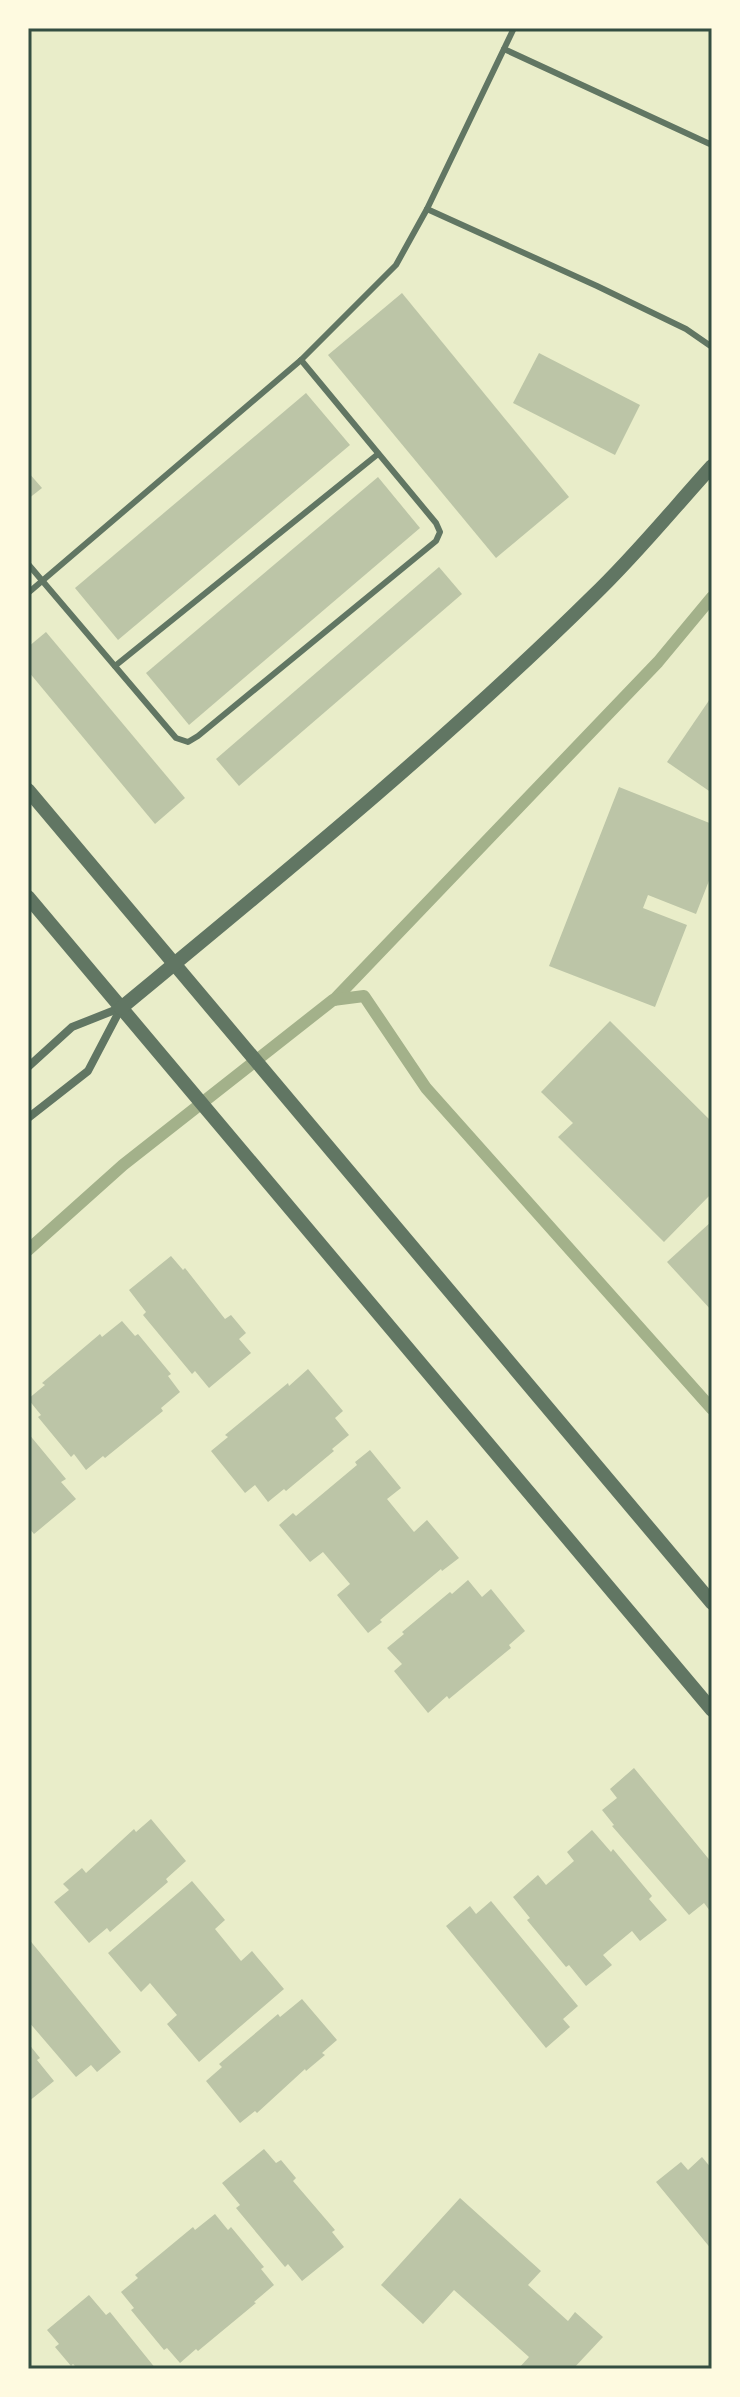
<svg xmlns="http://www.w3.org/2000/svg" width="740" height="2397" viewBox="0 0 740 2397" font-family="Barlow,sans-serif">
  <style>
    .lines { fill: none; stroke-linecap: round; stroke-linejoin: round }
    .stream { stroke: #a3b18a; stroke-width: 12 }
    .building { fill: #bcc5a7 }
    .service { stroke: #617663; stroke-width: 6 }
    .minor { stroke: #617663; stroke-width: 8 }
    .tertiary { stroke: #617663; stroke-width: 14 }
    .neatline { fill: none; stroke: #344e41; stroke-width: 3 }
  </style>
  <rect width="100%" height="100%" fill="#e9edc9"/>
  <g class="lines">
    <g class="stream">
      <path d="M334,1000L658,662L712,597"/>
      <path d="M28,1250L123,1165L333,1000L364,996L426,1088L712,1409"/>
    </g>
  </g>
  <g class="building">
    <path d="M402,293L569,497L496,558L328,355Z"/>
    <path d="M539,353L640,405L615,455L513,403Z"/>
    <path d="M306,393L350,445L118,640L75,588Z"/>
    <path d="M28,472L42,488L28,499Z"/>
    <path d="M378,477L420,528L189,725L146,673Z"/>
    <path d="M439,567L462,594L239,786L216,759Z"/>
    <path d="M46,632L185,798L155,824L28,671V647Z"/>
    <path d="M712,696V793L667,762Z"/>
    <path d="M619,787L712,824V873L696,914L648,895L643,908L687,925L655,1007L549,966Z"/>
    <path d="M610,1021L712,1122V1193L664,1242L558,1137L573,1123L541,1092Z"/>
    <path d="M712,1221V1311L667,1262Z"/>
    <path d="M171,1256L183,1270L185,1268L225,1319L231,1315L246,1333L239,1339L251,1353L209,1388L195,1371L192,1374L143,1315L146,1312L129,1290Z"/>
    <path d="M122,1321L135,1336L138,1334L171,1374L168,1376L180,1392L161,1408L163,1411L105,1458L103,1456L86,1470L74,1454L71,1457L38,1417L41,1415L28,1399L45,1385L42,1383L100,1334L102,1337Z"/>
    <path d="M308,1369L343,1411L335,1418L349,1435L332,1449L334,1451L286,1491L284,1489L268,1502L255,1485L245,1493L211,1451L228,1437L225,1435L288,1383L289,1386Z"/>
    <path d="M28,1433L66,1479L61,1482L76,1499L34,1534L28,1527Z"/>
    <path d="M370,1450L401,1488L387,1499L414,1532L427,1520L459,1558L442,1571L441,1569L380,1620L382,1622L368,1633L337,1595L350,1584L323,1552L310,1562L279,1525L293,1513L296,1516L357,1465L355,1462Z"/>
    <path d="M468,1580L482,1597L491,1589L525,1631L509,1645L511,1648L449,1699L447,1696L428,1713L394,1671L402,1664L387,1648L404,1634L402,1632L450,1592L452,1594Z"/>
    <path d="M634,1768L712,1863V1909L710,1911L704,1903L689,1915L612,1826L614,1825L602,1810L617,1798L610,1789Z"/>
    <path d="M151,1819L186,1861L166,1879L168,1882L110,1932L107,1928L89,1943L54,1902L69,1890L63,1884L82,1868L86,1873L134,1829L136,1832Z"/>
    <path d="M592,1830L611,1852L613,1849L652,1896L649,1899L667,1920L640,1941L632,1931L603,1955L612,1965L586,1986L569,1965L566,1967L527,1920L530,1918L513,1897L538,1875L546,1885L574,1861L567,1852Z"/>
    <path d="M192,1881L225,1920L215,1929L241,1961L252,1951L284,1989L199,2062L167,2024L177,2015L150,1983L141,1992L108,1953Z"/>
    <path d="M491,1901L578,2006L563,2019L570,2027L546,2048L446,1926L470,1906L476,1914Z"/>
    <path d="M28,1938L121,2052L97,2072L91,2065L76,2077L28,2021Z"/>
    <path d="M302,1999L337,2040L322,2053L325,2055L306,2071L305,2069L257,2113L255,2111L240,2123L206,2081L222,2067L219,2064L278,2014L280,2017Z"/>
    <path d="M28,2043L40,2058L37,2060L54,2081L28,2102Z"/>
    <path d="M264,2149L276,2163L281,2160L296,2178L293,2181L335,2230L332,2232L344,2247L302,2281L288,2264L285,2267L236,2208L240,2205L222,2183Z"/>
    <path d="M702,2157L712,2169V2250L656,2182L681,2162L688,2170Z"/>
    <path d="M460,2198L541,2271L528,2285L568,2321L575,2312L603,2337L573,2369H518L529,2357L454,2290L423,2324L381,2285Z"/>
    <path d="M215,2214L228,2230L231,2227L264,2267L261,2269L274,2285L254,2302L256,2303L198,2351L196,2349L180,2363L167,2348L164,2350L131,2310L134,2308L121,2292L138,2278L135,2275L193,2227L195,2230Z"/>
    <path d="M89,2295L106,2315L110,2312L156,2369H78L73,2364L71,2366L55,2347L59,2344L47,2330Z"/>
  </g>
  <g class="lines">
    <g class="service">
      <path d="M504,49L712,145"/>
      <path d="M427,209L597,286L686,329L712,347"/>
      <path d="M28,564L176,738L188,742L198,736L436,541L440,532L436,523L301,360"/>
      <path d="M28,593L301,360L396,265L427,209L514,28"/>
      <path d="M115,666L378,454"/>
    </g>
    <g class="minor">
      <path d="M28,1067L72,1027L120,1008"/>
      <path d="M28,1118L88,1071L121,1008"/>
    </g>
    <g class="tertiary">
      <path d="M28,790L712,1603"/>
      <path d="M28,897L712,1710"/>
      <path d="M121,1008C282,875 444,743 593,596C635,556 673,509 712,466"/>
    </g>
  </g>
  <rect width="740" height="2397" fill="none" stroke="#fefae0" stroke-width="60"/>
  <rect x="30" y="30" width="680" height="2337" class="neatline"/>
</svg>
